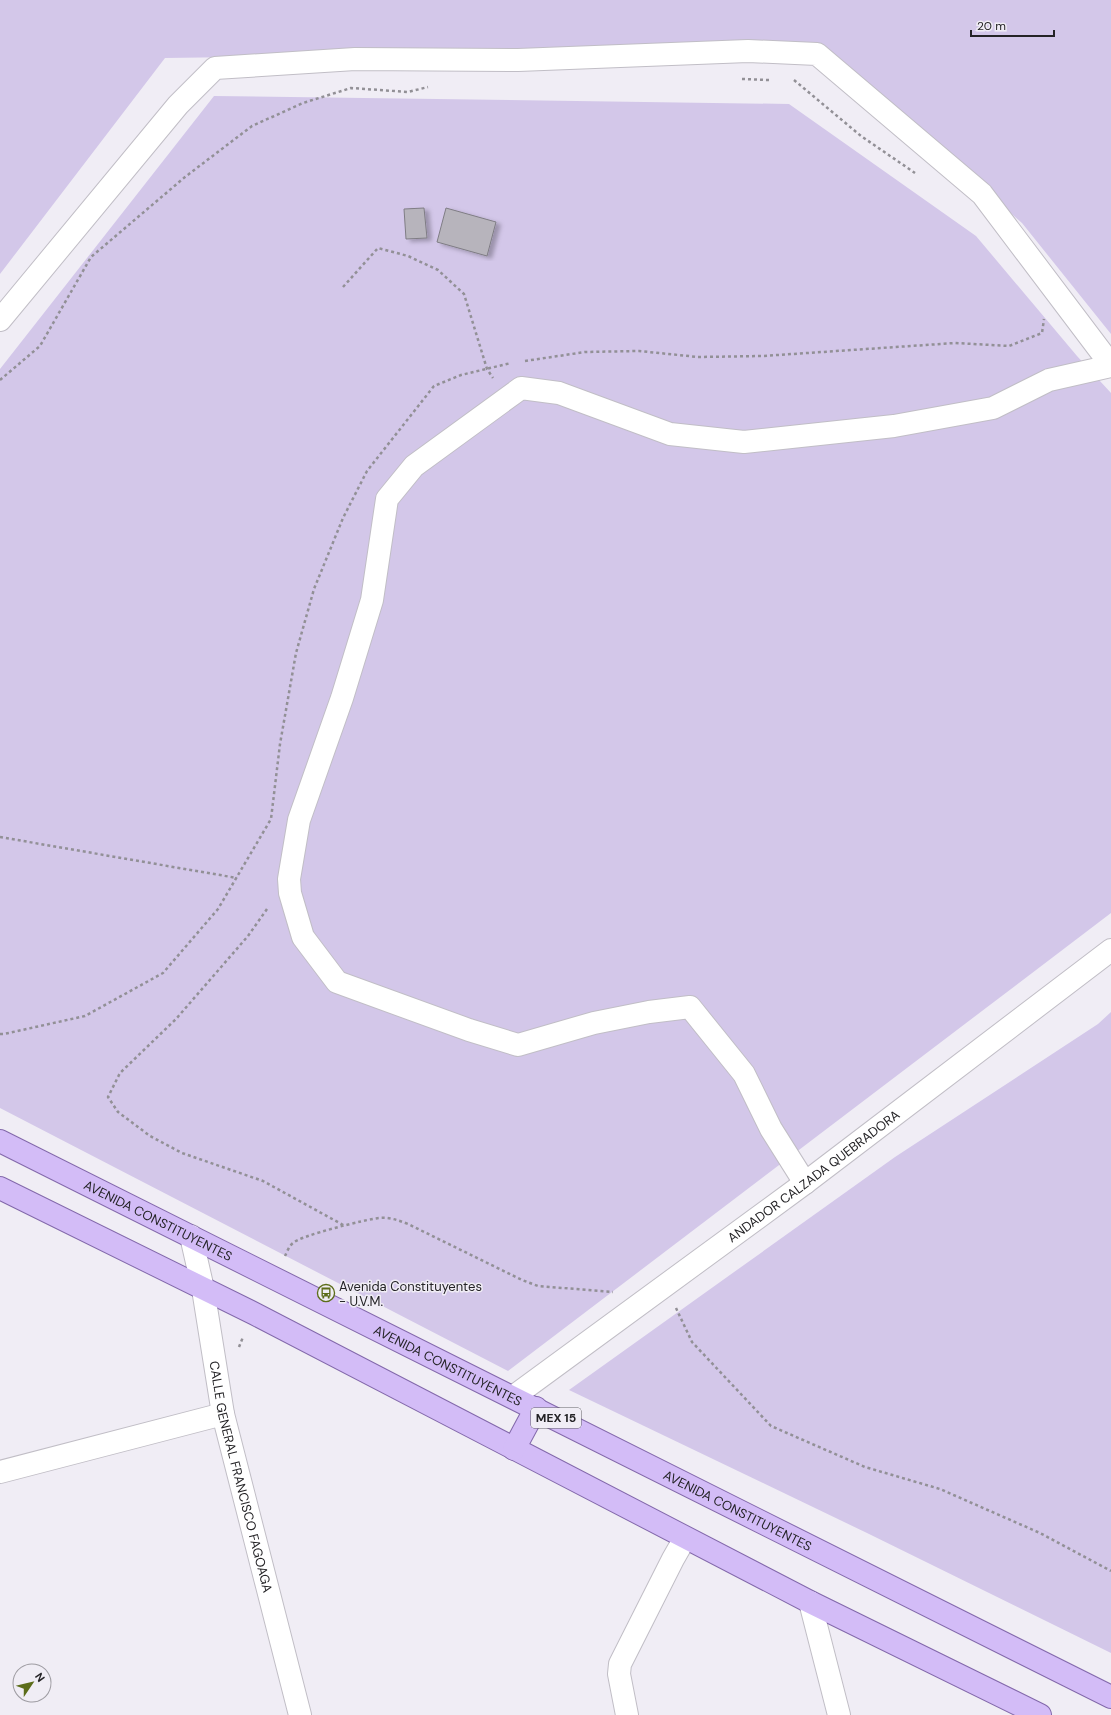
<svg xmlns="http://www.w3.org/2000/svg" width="1111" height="1715" viewBox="0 0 1111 1715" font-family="'DM Sans',sans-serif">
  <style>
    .green { fill: #d3c7e9 }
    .building { fill: #b7b4bc; stroke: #7f7d84; filter: url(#shadow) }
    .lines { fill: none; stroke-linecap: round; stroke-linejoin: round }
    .minor-casing { stroke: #c1bec6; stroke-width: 24 }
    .major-casing { stroke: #8369ab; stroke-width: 24 }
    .path { stroke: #929096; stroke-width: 2.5; stroke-dasharray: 3 3; stroke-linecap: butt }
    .minor { stroke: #fff; stroke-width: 22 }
    .major { stroke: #d3bcf7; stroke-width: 22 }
    .labels { text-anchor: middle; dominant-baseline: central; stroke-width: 3; stroke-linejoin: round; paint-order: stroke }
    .shield { fill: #f0edf5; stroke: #616064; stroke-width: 1 }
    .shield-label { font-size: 12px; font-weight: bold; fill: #242326 }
    .street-label { font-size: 13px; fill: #242326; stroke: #f0edf5 }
    .poi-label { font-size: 13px; fill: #242326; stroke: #f0edf5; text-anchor: start }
  </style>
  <defs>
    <filter id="shadow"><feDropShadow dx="4.5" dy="2.5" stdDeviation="2" flood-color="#0004"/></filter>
  </defs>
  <rect width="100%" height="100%" fill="#f0edf5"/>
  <g class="green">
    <path d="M0,0H1111V334L1022,223L825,49L165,58L0,274Z"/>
    <path d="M214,96L789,104L976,236L1077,356L1111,393V913L508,1371L0,1108V369Z"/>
    <path d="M1111,1012V1653L867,1533L569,1390L895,1157L1098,1024Z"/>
  </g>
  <g class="building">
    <path d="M424,208L427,238L406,239L404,209Z"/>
    <path d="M446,208L496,222L487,256L437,242Z"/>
  </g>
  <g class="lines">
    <g class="minor-casing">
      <g id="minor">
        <path d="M0,320L178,105L215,68L355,59L518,60L748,51L817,54L982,194L1111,365"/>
        <path d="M805,1183L771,1129L744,1074L690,1007L649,1012L594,1023L518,1045L469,1030L337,982L303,937L290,893L289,879L299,820L342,698L372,600L387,499L414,466L521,388L559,393L670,434L744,442L894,426L993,408L1049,380L1111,366"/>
        <path id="s1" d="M191,1236L203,1289L223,1414L300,1715"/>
        <path id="s2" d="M513,1397L805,1183L1111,950"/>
        <path d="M0,1472L223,1414"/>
        <path d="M810,1602L839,1715"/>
        <path d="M627,1715L619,1674L620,1664L673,1559L685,1538"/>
      </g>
    </g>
    <g class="major-casing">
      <g id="major">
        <path id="s3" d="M0,1141L1111,1697"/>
        <path d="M0,1188L255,1314L810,1602L1040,1715"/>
        <path d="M514,1449L536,1408"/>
      </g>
    </g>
    <g class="path">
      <path d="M742,79L769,80"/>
      <path d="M794,80L861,136L915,173"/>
      <path d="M343,287L378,248L408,256L438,270L464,294L487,369L493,378"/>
      <path d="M525,361L585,352L639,351L698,357L763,356L955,343L1009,346L1042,333L1044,319"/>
      <path d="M0,380L40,346L91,257L185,177L252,126L303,103L351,88L408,92L428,87"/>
      <path d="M0,837L237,878"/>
      <path d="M267,909L248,936L176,1019L120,1073L108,1097L118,1112L150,1136L182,1153L263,1181L345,1226"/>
      <path d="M0,1034H4L85,1016L163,973L218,909L271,819L280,744L296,653L314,589L343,518L367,471L434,386L461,375L511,363"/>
      <path d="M285,1256C287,1252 289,1246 293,1243C299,1236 367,1219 379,1218C389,1217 398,1220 408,1224L522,1280L538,1286L613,1292"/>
      <path d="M676,1308L692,1342L771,1426L865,1467L940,1489L1040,1533L1111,1571"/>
      <path d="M239,1347L243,1337"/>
    </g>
    <use href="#minor" class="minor"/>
    <use href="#major" class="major"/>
  </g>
  <defs>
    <g id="bus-ring" transform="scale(0.9)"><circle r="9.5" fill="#f0edf5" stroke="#5c6d1a" stroke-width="1.5"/><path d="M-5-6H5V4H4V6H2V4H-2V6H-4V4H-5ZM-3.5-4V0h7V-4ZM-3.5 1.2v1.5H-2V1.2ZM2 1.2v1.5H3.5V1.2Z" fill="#5c6d1a"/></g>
  </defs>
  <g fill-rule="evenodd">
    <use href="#bus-ring" x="326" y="1293"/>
  </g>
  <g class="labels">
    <rect class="shield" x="531" y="1408" width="50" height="20" rx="3"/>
    <g class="shield-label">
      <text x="556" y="1418">MEX 15</text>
    </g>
    <g class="street-label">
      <text stroke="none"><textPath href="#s2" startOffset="373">ANDADOR CALZADA QUEBRADORA</textPath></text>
      <text stroke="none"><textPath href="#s3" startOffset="177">AVENIDA CONSTITUYENTES</textPath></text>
      <text stroke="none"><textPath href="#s3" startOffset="501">AVENIDA CONSTITUYENTES</textPath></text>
      <text stroke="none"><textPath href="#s1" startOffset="246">CALLE GENERAL FRANCISCO FAGOAGA</textPath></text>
      <text stroke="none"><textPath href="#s3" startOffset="825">AVENIDA CONSTITUYENTES</textPath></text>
    </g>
    <g class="poi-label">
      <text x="339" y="1286">Avenida Constituyentes<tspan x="339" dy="15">- U.V.M.</tspan></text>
    </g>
  </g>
  <g transform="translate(32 1683) rotate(55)"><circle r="19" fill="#f0edf5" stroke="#9e9ca2"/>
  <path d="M0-3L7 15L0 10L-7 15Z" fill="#5c6d1a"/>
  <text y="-6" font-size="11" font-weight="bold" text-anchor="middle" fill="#242326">N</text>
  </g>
  <path d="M971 30v6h83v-6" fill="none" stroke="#242326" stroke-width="2"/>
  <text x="977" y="30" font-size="12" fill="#242326" stroke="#f0edf5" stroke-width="3" paint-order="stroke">20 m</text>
</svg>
